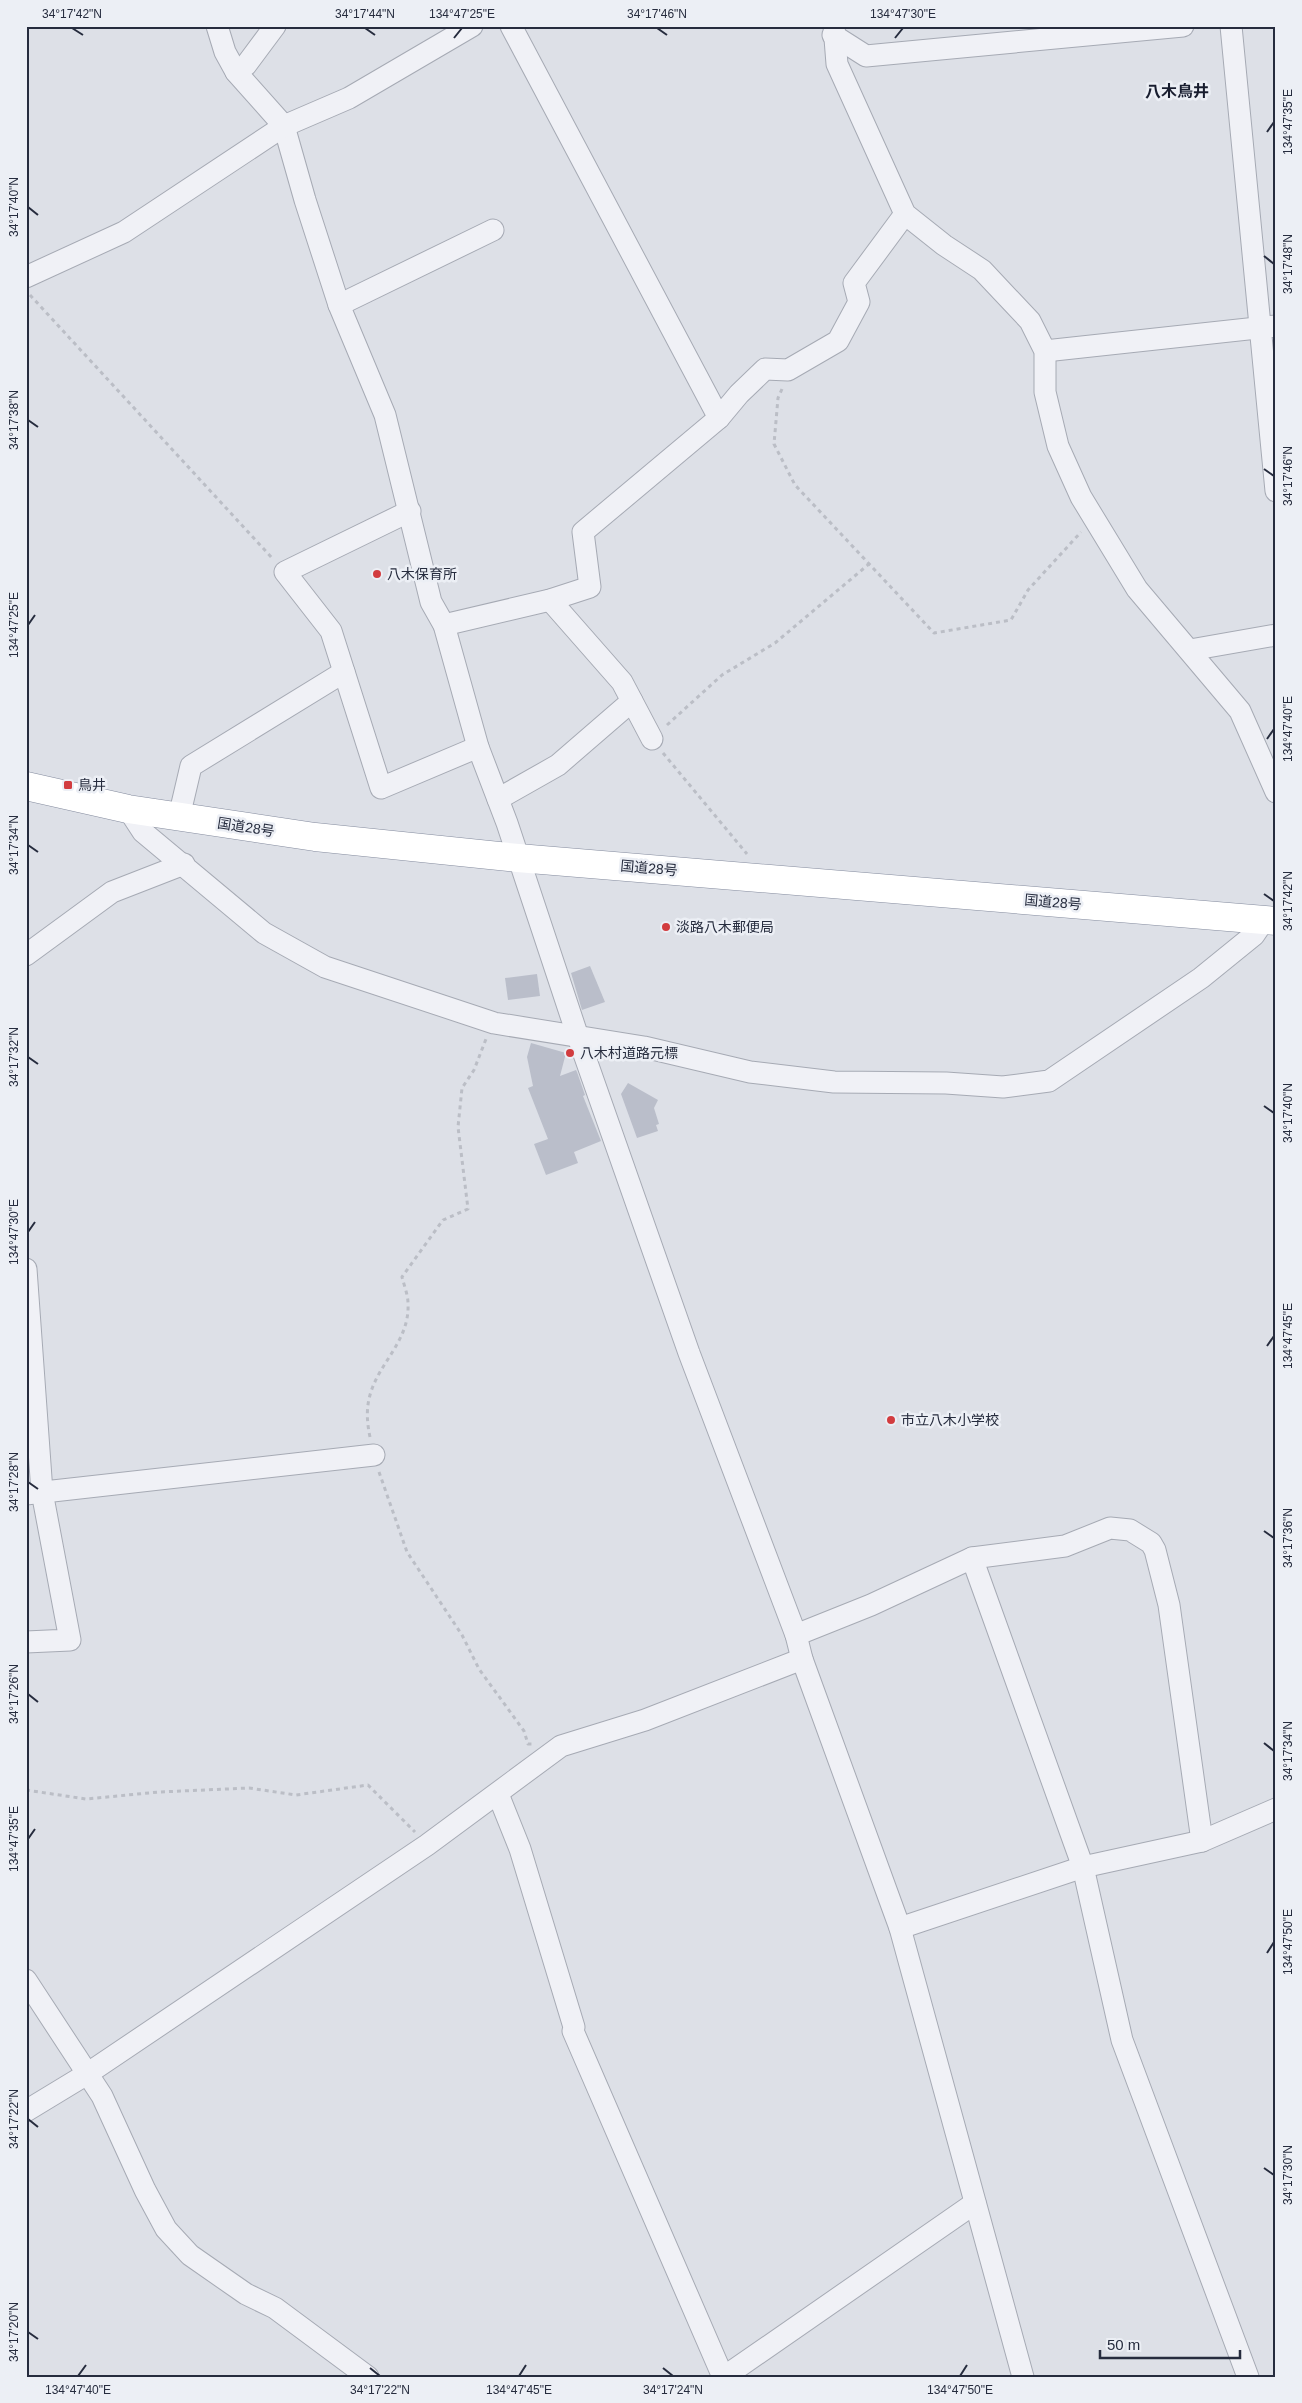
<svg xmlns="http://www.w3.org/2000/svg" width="1302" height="2403" viewBox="0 0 1302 2403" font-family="Helvetica,'Noto Sans JP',sans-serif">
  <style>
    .building { fill: #babeca }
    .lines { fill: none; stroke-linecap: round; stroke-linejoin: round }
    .minor-casing { stroke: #a6aab4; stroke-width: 23 }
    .highway-casing { stroke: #848b9e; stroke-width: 29 }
    .path { stroke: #bbbec6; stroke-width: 3; stroke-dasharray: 4 4; stroke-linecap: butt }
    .minor { stroke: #f0f1f6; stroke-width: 21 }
    .highway { stroke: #fff; stroke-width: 28 }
    .ticks { fill: none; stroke: #262c3e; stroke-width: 2 }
    .poi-dot { fill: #d23c3f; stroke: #eceff5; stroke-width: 2 }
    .labels { text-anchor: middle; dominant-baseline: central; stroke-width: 5; stroke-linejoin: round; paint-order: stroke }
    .poi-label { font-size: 14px; fill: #262c3e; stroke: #eceff5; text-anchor: start }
    .street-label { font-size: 14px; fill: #262c3e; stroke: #eceff5 }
    .quarter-label { font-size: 16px; font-weight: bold; fill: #181d2f; stroke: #eceff5 }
    .neatline { fill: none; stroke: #262c3e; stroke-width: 2 }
    .ticks-label { font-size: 12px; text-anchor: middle; fill: #262c3e }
  </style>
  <rect width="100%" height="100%" fill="#dde0e7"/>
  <g class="building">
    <path d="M590,966L605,1002L582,1010L571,973Z"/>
    <path d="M537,974L540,996L508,1000L505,978Z"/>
    <path d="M531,1043L566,1053L560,1076L576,1070L577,1072L585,1095L583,1096L601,1141L574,1152L578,1163L546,1175L534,1144L548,1139L528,1088L533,1086L527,1057Z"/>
    <path d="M628,1083L658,1100L654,1108L659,1124L656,1125L658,1131L637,1138L621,1094Z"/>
  </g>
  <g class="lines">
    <g class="minor-casing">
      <g id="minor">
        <path d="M217,26L225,52L236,72L284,126L305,200L339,305L385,415L431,602L444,625L478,747L507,823L578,1037L689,1353L796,1635L802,1659L900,1928L1023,2377"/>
        <path d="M511,26L719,418"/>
        <path d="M834,26L837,64L905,214L944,245L982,270L1030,321L1045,351V392L1058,446L1081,497L1137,589L1240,711L1276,792"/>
        <path d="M1231,26L1276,491"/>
        <path d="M833,35L866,56L1183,26"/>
        <path d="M236,72L246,65L275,26"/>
        <path d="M26,277L124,232L284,126L349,98L472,26"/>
        <path d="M339,305L493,230"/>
        <path d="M1045,351L1276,326"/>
        <path d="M410,511L285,572L331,631L381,788L478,747"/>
        <path d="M550,600L622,682L652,739"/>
        <path d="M444,625L550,600L590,587L583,532L719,418L739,394L765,369L788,370L838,341L859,302L854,283L905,214"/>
        <path d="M1190,650L1276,635"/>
        <path d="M498,799L558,765L632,701"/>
        <path d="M128,809L143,832L264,933L325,967L494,1023L644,1047L750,1072L834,1082L946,1083L1003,1087L1049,1081L1201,978L1254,935L1265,919"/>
        <path d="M179,817L191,766L344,672"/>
        <path d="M26,955L112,892L184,864"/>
        <path d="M26,1269L42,1492L70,1640L26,1642"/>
        <path d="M26,1494L374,1455"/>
        <path d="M972,1558L1083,1867L1122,2040L1248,2377"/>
        <path d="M796,1635L871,1605L972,1558L1065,1546L1110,1528L1130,1530L1151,1543L1155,1550L1169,1605L1202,1841"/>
        <path d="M498,1794L520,1849L574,2027L573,2031L723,2377"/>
        <path d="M900,1928L1083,1867L1202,1841L1276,1809"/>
        <path d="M26,1980L102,2096L145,2190L166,2229L190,2255L246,2294L275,2308L368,2377"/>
        <path d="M26,2111L87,2074L427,1845L561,1746L645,1720L802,1659"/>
        <path d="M724,2377L975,2203"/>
      </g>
    </g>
    <g class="highway-casing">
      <path id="highway" d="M26,786L128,809L315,837L518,858L1276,921"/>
    </g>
    <g class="path">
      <path d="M30,295L273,559"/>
      <path d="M782,389L778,398L774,444L795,485L934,633L1011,620L1028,590L1081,532"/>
      <path d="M667,725L722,675L775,643L869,564"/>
      <path d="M663,753L747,854"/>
      <path d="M370,1437C367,1423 366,1409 370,1395C379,1362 410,1341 408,1303C408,1295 404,1285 402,1277L443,1220L468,1209L458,1127L462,1088L474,1070L486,1039"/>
      <path d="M379,1472L407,1552L462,1635L479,1669L524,1731L528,1744H532"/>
      <path d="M26,1790L86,1799L159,1792L249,1788L296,1795L368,1785L415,1832"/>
    </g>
    <use href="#minor" class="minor"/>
    <use href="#highway" class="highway"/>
  </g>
  <path class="ticks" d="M72,28L83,35M365,28L375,35M657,28L667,35M454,38L462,28M895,38L903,28M1267,132L1274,122M28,207L38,215M1264,256L1274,264M28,420L38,427M1264,469L1274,476M28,625L35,615M1267,739L1274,729M28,845L38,852M1264,894L1274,901M28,1057L38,1064M1264,1106L1274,1113M28,1232L35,1222M1267,1346L1274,1336M28,1482L38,1489M1264,1531L1274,1538M28,1694L38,1702M1264,1743L1274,1751M28,1839L35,1829M1267,1953L1274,1942M28,2119L38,2127M1264,2168L1274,2175M28,2332L38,2339M370,2368L380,2376M663,2368L673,2376M78,2376L86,2365M519,2376L526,2365M960,2376L967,2365"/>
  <g class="poi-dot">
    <circle cx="377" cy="574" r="5"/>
    <rect x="63" y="780" width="10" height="10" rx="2.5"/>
    <circle cx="666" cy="927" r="5"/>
    <circle cx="570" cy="1053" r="5"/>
    <circle cx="891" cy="1420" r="5"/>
  </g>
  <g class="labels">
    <g class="poi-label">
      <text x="387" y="574">八木保育所</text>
      <text x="78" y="785">鳥井</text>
      <text x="676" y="927">淡路八木郵便局</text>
      <text x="580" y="1053">八木村道路元標</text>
      <text x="901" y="1420">市立八木小学校</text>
    </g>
    <g class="street-label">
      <text transform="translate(246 827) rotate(9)">国道28号</text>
      <text transform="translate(649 868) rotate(5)">国道28号</text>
      <text transform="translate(1053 902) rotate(5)">国道28号</text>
    </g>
    <g class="quarter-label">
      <text x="1177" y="91">八木鳥井</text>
    </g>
  </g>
  <rect width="1302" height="2403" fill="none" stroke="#eceff5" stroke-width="55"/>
  <path d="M1100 2350v8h140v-8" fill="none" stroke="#262c3e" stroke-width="2.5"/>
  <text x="1107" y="2350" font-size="15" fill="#262c3e" stroke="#eceff5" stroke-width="4" paint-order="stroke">50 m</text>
  <rect x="28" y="28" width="1246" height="2348" class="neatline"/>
  <g class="ticks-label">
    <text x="72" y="18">34°17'42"N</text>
    <text x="365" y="18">34°17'44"N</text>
    <text x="462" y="18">134°47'25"E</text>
    <text x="657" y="18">34°17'46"N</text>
    <text x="903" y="18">134°47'30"E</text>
    <text transform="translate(1288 122) rotate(-90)" y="4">134°47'35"E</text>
    <text transform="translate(14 207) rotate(-90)" y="4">34°17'40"N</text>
    <text transform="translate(1288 264) rotate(-90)" y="4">34°17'48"N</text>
    <text transform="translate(14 420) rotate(-90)" y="4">34°17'38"N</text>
    <text transform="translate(1288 476) rotate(-90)" y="4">34°17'46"N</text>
    <text transform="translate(14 625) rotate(-90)" y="4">134°47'25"E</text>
    <text transform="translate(1288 729) rotate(-90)" y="4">134°47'40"E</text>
    <text transform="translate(14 845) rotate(-90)" y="4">34°17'34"N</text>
    <text transform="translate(1288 901) rotate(-90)" y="4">34°17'42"N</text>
    <text transform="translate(14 1057) rotate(-90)" y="4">34°17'32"N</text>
    <text transform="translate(1288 1113) rotate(-90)" y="4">34°17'40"N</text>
    <text transform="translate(14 1232) rotate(-90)" y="4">134°47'30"E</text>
    <text transform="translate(1288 1336) rotate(-90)" y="4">134°47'45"E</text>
    <text transform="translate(14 1482) rotate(-90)" y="4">34°17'28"N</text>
    <text transform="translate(1288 1538) rotate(-90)" y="4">34°17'36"N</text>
    <text transform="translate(14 1694) rotate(-90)" y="4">34°17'26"N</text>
    <text transform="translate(1288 1751) rotate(-90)" y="4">34°17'34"N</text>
    <text transform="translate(14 1839) rotate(-90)" y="4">134°47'35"E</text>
    <text transform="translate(1288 1942) rotate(-90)" y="4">134°47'50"E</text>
    <text transform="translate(14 2119) rotate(-90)" y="4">34°17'22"N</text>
    <text transform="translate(1288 2175) rotate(-90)" y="4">34°17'30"N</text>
    <text transform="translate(14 2332) rotate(-90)" y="4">34°17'20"N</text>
    <text x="78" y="2394">134°47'40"E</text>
    <text x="380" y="2394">34°17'22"N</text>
    <text x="519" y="2394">134°47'45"E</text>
    <text x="673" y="2394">34°17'24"N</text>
    <text x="960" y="2394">134°47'50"E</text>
  </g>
</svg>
